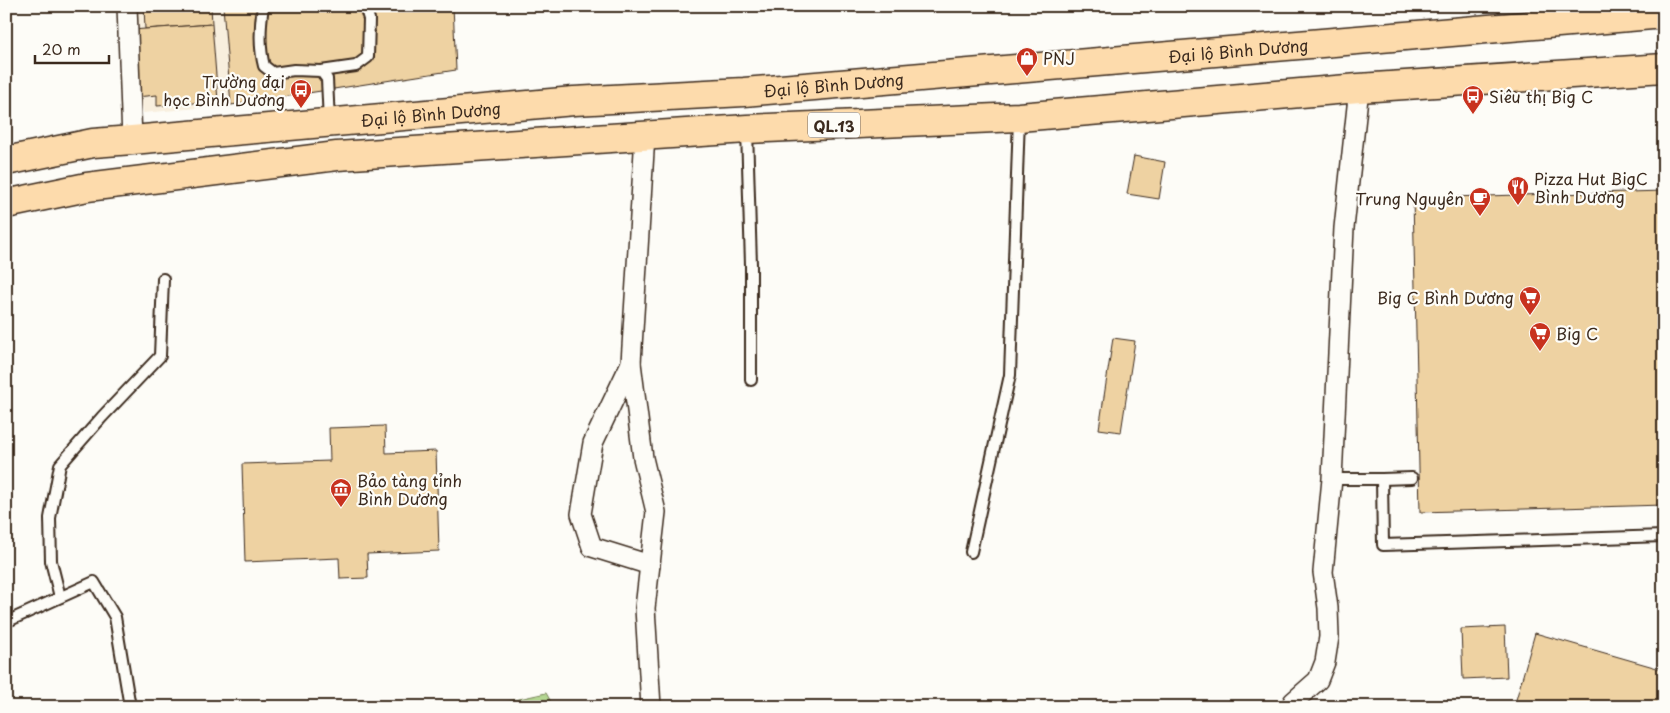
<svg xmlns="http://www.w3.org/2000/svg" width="1670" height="713" viewBox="0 0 1670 713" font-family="'Playpen Sans',sans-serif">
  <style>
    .built { fill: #f8efde }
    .green { fill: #b3d690; stroke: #778057 }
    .building { fill: #eed2a2; stroke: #3b2a1e }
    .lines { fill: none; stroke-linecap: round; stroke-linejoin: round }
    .lane-casing { stroke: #3b2a1e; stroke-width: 14 }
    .street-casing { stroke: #3b2a1e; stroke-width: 22 }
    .highway-casing { stroke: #3b2a1e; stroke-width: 31 }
    .lane { stroke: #fdfcf7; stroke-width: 10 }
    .street { stroke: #fdfcf7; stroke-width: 19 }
    .highway { stroke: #fddbac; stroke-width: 28 }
    .labels { text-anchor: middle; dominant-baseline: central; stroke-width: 4.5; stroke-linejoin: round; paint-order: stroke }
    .shield { fill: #fdfcf7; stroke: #75695f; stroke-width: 1 }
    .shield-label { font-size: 15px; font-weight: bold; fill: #3b2a1e }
    .street-label { font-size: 16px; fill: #3b2a1e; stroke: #fdfcf7 }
    .poi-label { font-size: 16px; fill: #3b2a1e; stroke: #fdfcf7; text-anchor: start }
  </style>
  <rect width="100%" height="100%" fill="#fdfcf7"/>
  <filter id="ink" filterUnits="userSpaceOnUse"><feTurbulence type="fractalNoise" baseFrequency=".02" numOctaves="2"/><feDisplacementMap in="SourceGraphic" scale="10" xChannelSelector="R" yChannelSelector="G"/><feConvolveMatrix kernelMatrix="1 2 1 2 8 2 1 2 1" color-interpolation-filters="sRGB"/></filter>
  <g filter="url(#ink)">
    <path class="built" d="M129,6H223L231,105L143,113Z"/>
    <path class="green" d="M546,693L554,707H483Z"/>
    <g class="building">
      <path d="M144,6H211L212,24L145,29Z"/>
      <path d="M223,6H453L456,70L231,105Z"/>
      <path d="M212,24L218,101L157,106V95L136,97L132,30Z"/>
      <path d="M1134,156L1165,162L1159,199L1127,194Z"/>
      <path d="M1664,191V505L1420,512L1413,198Z"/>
      <path d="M1113,338L1135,341L1121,432L1099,429Z"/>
      <path d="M385,426L386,453L436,451L439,551L367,554L368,578L340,579L339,558L245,562L242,464L330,461L329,428Z"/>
      <path d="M1505,627L1507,677L1463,679L1461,629Z"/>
      <path d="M1535,633L1664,670V682L1657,707H1514Z"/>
    </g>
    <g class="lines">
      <g class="lane-casing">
        <g id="lane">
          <path d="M263,6C260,26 259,47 264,66L273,73L294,70L321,71L327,79L329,122"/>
          <path d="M321,71L356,66L368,57L369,19L365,6"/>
          <path d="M747,130L751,265V380"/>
          <path d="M1332,479H1382L1383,545L1664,536"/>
          <path d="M1382,479L1412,478"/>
          <path d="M971,552L1010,375L1019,118"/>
          <path d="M60,597L51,561L50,518L60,465L102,417L160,356L163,279"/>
          <path d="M6,622L94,582L115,617L130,707"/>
        </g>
      </g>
      <g class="street-casing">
        <g id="street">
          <path d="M127,6L132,140"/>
          <path d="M645,135L631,363L643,458L656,512L645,608L651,707"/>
          <path d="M631,363L593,443L581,514L592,547L650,565"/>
          <path d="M1291,707L1293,702L1318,680L1325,662L1329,637L1328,608L1323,572L1332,479L1344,228L1359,88"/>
        </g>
      </g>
      <g class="highway-casing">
        <g id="highway">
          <path id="s1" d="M6,161L93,143L132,140L574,101L744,92L1664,14"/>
          <path d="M6,204L87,187L337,156L747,129L1019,117L1359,88L1664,68"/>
        </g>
      </g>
      <use href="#lane" class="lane"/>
      <use href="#street" class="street"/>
      <use href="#highway" class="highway"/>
    </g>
  </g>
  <defs>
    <g id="shop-pin" transform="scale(1.125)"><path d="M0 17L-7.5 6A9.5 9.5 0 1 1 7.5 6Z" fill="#c8321e" stroke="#fdfcf7"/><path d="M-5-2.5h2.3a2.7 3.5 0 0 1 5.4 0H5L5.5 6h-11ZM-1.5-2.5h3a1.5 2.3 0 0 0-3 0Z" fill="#fff"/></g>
    <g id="bus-pin" transform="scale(1.125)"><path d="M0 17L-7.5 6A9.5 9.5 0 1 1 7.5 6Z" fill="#c8321e" stroke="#fdfcf7"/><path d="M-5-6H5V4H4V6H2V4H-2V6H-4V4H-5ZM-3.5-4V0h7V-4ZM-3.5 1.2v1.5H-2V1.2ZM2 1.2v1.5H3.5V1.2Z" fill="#fff"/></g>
    <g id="restaurant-pin" transform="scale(1.125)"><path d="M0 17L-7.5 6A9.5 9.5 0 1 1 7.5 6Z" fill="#c8321e" stroke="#fdfcf7"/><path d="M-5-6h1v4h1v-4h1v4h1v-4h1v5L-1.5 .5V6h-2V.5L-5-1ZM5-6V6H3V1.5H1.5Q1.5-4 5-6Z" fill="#fff"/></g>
    <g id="cafe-pin" transform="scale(1.125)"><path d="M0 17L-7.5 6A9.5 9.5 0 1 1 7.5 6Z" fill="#c8321e" stroke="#fdfcf7"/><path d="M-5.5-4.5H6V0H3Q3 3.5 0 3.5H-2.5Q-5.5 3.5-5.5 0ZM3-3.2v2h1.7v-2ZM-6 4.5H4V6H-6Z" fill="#fff"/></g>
    <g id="supermarket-pin" transform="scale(1.125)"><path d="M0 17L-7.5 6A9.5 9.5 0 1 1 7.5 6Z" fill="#c8321e" stroke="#fdfcf7"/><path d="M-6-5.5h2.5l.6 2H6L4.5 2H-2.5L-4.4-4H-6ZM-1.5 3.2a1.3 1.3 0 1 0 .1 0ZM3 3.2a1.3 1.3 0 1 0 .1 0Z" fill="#fff"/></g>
    <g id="museum-pin" transform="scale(1.125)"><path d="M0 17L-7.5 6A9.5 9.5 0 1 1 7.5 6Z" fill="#c8321e" stroke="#fdfcf7"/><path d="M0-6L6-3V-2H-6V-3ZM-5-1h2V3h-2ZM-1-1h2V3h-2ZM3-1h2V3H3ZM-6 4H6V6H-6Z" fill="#fff"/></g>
  </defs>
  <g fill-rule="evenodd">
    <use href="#shop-pin" x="1027" y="58"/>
    <use href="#bus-pin" x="301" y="90"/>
    <use href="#bus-pin" x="1473" y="96"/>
    <use href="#restaurant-pin" x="1518" y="187"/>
    <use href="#cafe-pin" x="1480" y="198"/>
    <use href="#supermarket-pin" x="1530" y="297"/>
    <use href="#supermarket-pin" x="1540" y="333"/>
    <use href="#museum-pin" x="341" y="489"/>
  </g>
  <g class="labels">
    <rect class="shield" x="808" y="112.5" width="52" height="25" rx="4"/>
    <g class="shield-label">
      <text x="834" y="125">QL.13</text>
    </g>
    <g class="street-label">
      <text stroke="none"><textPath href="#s1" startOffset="1238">Đại lộ Bình Dương</textPath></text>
      <text stroke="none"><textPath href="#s1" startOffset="832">Đại lộ Bình Dương</textPath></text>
      <text stroke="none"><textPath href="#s1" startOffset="428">Đại lộ Bình Dương</textPath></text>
    </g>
    <g class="poi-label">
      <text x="1043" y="58">PNJ</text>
      <text x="285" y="81" text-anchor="end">Trường đại<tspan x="285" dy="18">học Bình Dương</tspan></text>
      <text x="1489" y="96">Siêu thị Big C</text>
      <text x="1534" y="178">Pizza Hut BigC<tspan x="1534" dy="18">Bình Dương</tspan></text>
      <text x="1464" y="198" text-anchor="end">Trung Nguyên</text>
      <text x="1514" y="297" text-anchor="end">Big C Bình Dương</text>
      <text x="1556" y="333">Big C</text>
      <text x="357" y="480">Bảo tàng tỉnh<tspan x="357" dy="18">Bình Dương</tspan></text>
    </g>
  </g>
  <rect width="1670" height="713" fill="none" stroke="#fdfcf7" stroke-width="25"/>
  <rect x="12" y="12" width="1645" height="688" fill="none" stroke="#3b2a1e" stroke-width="2" filter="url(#ink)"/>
  <path d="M35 55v8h74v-8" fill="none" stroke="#3b2a1e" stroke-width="2.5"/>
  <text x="42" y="55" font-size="15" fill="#3b2a1e" stroke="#fdfcf7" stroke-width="4" paint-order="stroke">20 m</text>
</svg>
